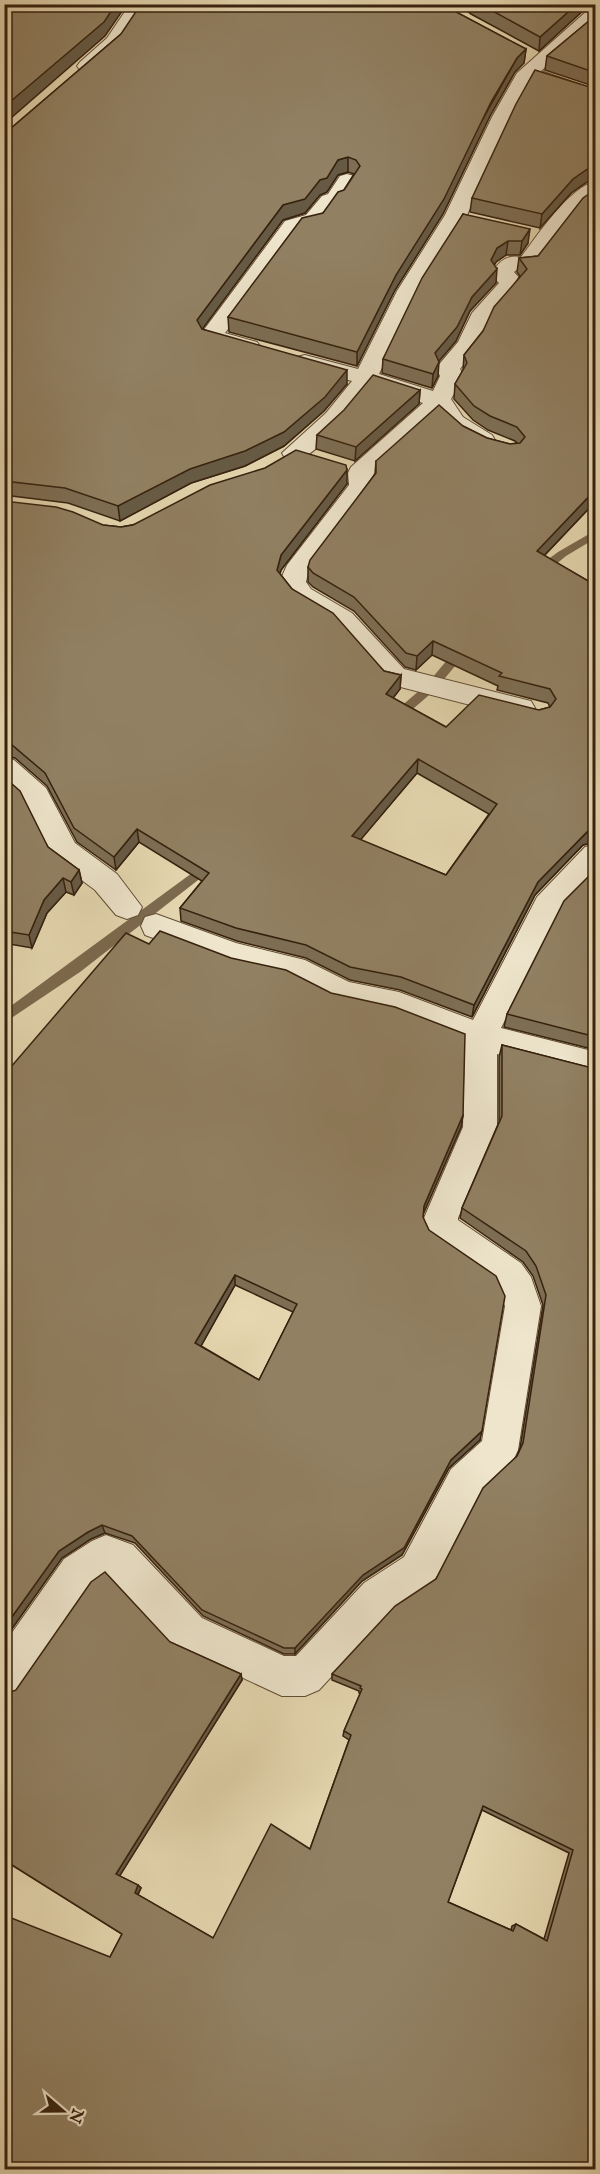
<svg xmlns="http://www.w3.org/2000/svg" width="600" height="2174" viewBox="0 0 600 2174" font-family="'IM FELL English',serif">
  <style>
    .lines { fill: none; stroke-linecap: round; stroke-linejoin: round }
    .stream { fill: #7c694e; fill-rule: evenodd }
    .minor-casing { stroke: #624e36; stroke-width: 2 }
    .minor { fill: #eee5cc; fill-rule: evenodd }
    .wall { fill: #7d6e54; stroke: #36210e; stroke-width: 1.5; fill-rule: evenodd }
    .shaded-wall { fill: #665a45; stroke: #36210e; stroke-width: 1.5 }
    .building { fill: #918062; stroke: #36210e; stroke-width: 1.5; fill-rule: evenodd }
  </style>
  <rect width="100%" height="100%" fill="#e5d7b0"/>
  <filter id="stains"><feTurbulence type="fractalNoise" baseFrequency=".00333" numOctaves="4"/><feColorMatrix values="0 0 0 0 .2 0 0 0 0 .09 0 0 0 0 .02 0 0 0 .5 -.17"/></filter>
  <radialGradient id="worn" r=".72"><stop offset=".6" stop-color="#630" stop-opacity="0"/><stop offset="1" stop-color="#630" stop-opacity=".3"/></radialGradient>
  <g class="lines">
    <g class="stream">
      <path d="M596,530V538L566,556L543,575H535V569L558,552Z"/>
      <path d="M462,646L468,650L466,653L435,690L400,720H392V714L427,684L458,647Z"/>
      <path d="M207,862L213,867L211,870L80,972L4,1023V1011Z"/>
    </g>
    <g class="minor-casing">
      <g id="minor">
        <path d="M130,4H149L121,46L94,70H80L77,66L80,62L107,38Z"/>
        <path d="M596,8V24L541,71L596,90V103L532,81L512,117L467,215L419,291L379,374L433,391L440,376L436,368L458,342L472,313L499,283L491,275C497,263 506,254 521,257C538,235 568,188 596,181V198L579,211L534,269H518L514,272L523,282L490,320L480,344L460,369L464,376L451,399L463,417L492,435L495,440L492,445C472,451 448,432 438,416L373,475L374,486L308,573L306,582L311,589L352,613L404,669L531,701L535,708L531,715L521,718L385,683L334,625L293,601L279,583L287,565L349,485L348,473L351,467L423,403L372,387C357,408 325,445 303,458C297,461 292,460 285,458L282,453L326,413L352,381L297,367L293,362L297,357L305,355L358,369L397,291L445,215L492,117L517,73L589,9Z"/>
        <path d="M347,174L354,176L357,180L342,203L336,205L322,225L301,231L225,333L257,342L261,347L257,352L249,354L203,341L200,336L203,331L285,221L306,215L322,196L328,194L340,176Z"/>
        <path d="M4,757L14,760L46,788L75,843L117,874L142,907L138,915L127,919L116,915L95,890L53,859L25,803L4,784Z"/>
        <path d="M596,844V875L559,913L501,1028L596,1052V1080L497,1054V1127L458,1218V1220L521,1263L531,1277L541,1306L518,1450L512,1463L479,1495L432,1585L392,1611L319,1690L305,1696H282L174,1646L108,1576L92,1587L18,1694L4,1700V1644L64,1559L92,1541L106,1535L133,1545L202,1618L284,1656H296L364,1583L404,1557L451,1469L482,1441L505,1306L495,1285L429,1239L424,1228V1218L463,1127L465,1045L395,1017L332,1003L287,980L233,968L145,935L141,926L145,917L156,914L236,943L305,960L349,982L399,992L473,1020L537,897L585,847Z"/>
      </g>
    </g>
    <use href="#minor" class="minor"/>
  </g>
  <g class="wall">
    <path d="M458,4H596L587,7L539,51L471,14Z"/>
    <path d="M456,12L526,49L524,63L515,72L490,116L443,214L395,290L357,366L229,332L228,317L344,190L354,174L348,172L338,175L327,192L320,195L305,213L283,220L202,329L347,384L324,411L284,446L245,466L191,483L120,521L68,503L4,495V131L10,129L121,34Z"/>
    <path d="M596,15V87L545,70L547,56Z"/>
    <path d="M596,89V179L587,182L571,193L540,228L470,212L472,198Z"/>
    <path d="M596,189V501L544,556L595,585H596V842L583,845L535,895L472,1017L400,990L350,980L306,958L237,941L181,921L180,908L202,881L139,842L116,870L77,842L47,786L15,758L4,756V501L103,525L121,527L347,484L281,570L280,574L292,589L384,671L401,675L400,689L393,698L446,727L539,710L550,707L548,703L497,690L498,686L432,655L416,670L405,667L354,611L313,587L308,582V567L375,474L376,461L463,426L487,438L510,444L517,443L515,441L488,430L473,420L454,399L455,384L463,370L464,355L483,331L520,276L517,272L519,258L538,256ZM417,773L489,814L446,875L360,840Z"/>
    <path d="M463,214L528,243L520,255H506L496,262L494,265L496,283L470,311L456,341L438,362V376L432,388L382,373L383,359Z"/>
    <path d="M420,390L419,404L355,461L316,449L317,435Z"/>
    <path d="M4,777L48,847L79,870L82,883L74,895L66,892L47,913L32,948L4,943Z"/>
    <path d="M596,869V1050L504,1027L507,1014Z"/>
    <path d="M502,1045L596,1069V2169L110,1957L122,1934L4,1860L170,1642L241,1674L242,1680L119,1876L138,1885L141,1888L138,1895L213,1938L310,1849L349,1740L343,1736L344,1731L360,1694L359,1693V1691L332,1680V1674L436,1579L517,1456L520,1448L543,1305L533,1276L523,1262L460,1218L462,1208L499,1122V1057ZM482,1810L569,1853L544,1939L516,1924L512,1926L511,1930L448,1902Z"/>
    <path d="M4,1075L463,1115L461,1127L423,1214V1217L480,1440L449,1468L402,1555L362,1581L295,1654H284L203,1616L135,1543L105,1533L91,1539L62,1558L4,1640ZM235,1285L293,1312L259,1380L201,1346Z"/>
  </g>
  <g class="shaded-wall">
    <path d="M116,4H127L105,36L4,124V107Z"/>
    <path d="M577,4H596V6L587,7L539,51L540,37Z"/>
    <path d="M526,49L524,63L515,72L490,116L443,214L395,290L357,366V352L396,275L517,58Z"/>
    <path d="M348,157V172L338,175L327,192L320,195L305,213L283,220L198,335L197,320L283,205L338,160Z"/>
    <path d="M596,165L595,179L587,182L571,193L540,228L542,214L573,179L589,168Z"/>
    <path d="M530,229L528,243L520,255L522,241Z"/>
    <path d="M508,241L506,255L496,262L489,274L491,260L497,248Z"/>
    <path d="M497,269L496,283L470,311L456,341L434,367L435,353L472,297Z"/>
    <path d="M439,362L438,376L432,388L433,374Z"/>
    <path d="M347,370V384L324,411L284,446L245,466L191,483L120,521L118,506Z"/>
    <path d="M420,390L419,404L355,461L356,447Z"/>
    <path d="M347,470V484L281,570L277,584V570L281,555Z"/>
    <path d="M596,489V501L534,566L537,551Z"/>
    <path d="M433,641L432,655L416,670L417,656Z"/>
    <path d="M401,675L400,689L385,708L386,694Z"/>
    <path d="M418,759L417,773L352,850V836Z"/>
    <path d="M137,829L139,842L116,870L114,857Z"/>
    <path d="M596,829L595,842L583,845L535,895L472,1017L474,1005L538,882L587,832Z"/>
    <path d="M79,870L82,883L74,895L71,882Z"/>
    <path d="M63,878L66,892L47,913L32,948L29,935L44,900Z"/>
    <path d="M463,1115L461,1127L422,1217L424,1206Z"/>
    <path d="M235,1275V1285L197,1353L195,1343Z"/>
    <path d="M482,1431L480,1440L449,1468L402,1555L362,1581L295,1654V1648L451,1460Z"/>
    <path d="M102,1525L105,1533L91,1539L62,1558L4,1640V1628L59,1551L88,1532Z"/>
    <path d="M241,1674L242,1680L119,1877L116,1874Z"/>
    <path d="M138,1885L141,1888L137,1895L135,1893Z"/>
  </g>
  <g class="building">
    <path d="M4,4H116L104,22L4,107Z"/>
    <path d="M141,4H447L456,12L526,49L517,58L491,102L444,199L396,275L357,352L228,317L302,218L323,213L338,192L344,190L360,166L356,160L348,157L338,160L327,178L320,180L305,199L283,205L197,320L202,329L347,370L325,397L284,432L245,451L190,469L118,506L65,488L4,481V131L10,129L121,34Z"/>
    <path d="M480,4H577L540,37Z"/>
    <path d="M596,15V73L547,56Z"/>
    <path d="M535,70L596,89V165L589,168L573,179L542,214L472,198L516,104Z"/>
    <path d="M596,189V489L537,551L595,585H596V829L587,832L538,882L474,1005L401,977L350,967L306,945L236,928L180,908L209,873L137,829L114,857L74,828L45,773L12,745L4,743V501L56,507L73,512L103,525L121,527L133,525L210,485L265,468L296,450L346,465L347,470L281,555L277,570L292,589L333,613L384,671L401,675L386,694L446,727L479,695L539,710L550,707L556,699L550,689L499,676L502,673L433,641L417,656L406,653L354,597L313,573L308,567L310,560L376,473V461L439,405L463,426L487,438L510,444L520,443L525,437L517,427L490,416L474,406L455,384L467,363L464,355L483,331L494,307L527,269L519,258L538,256L583,198ZM418,759L497,804L446,875L352,836Z"/>
    <path d="M463,214L530,229L522,241H508L497,248L491,260L497,269L472,297L457,327L435,353L439,362L433,374L383,359L422,278Z"/>
    <path d="M373,375L420,390L356,447L317,435L344,410Z"/>
    <path d="M4,777L20,791L48,847L79,870L71,882L63,878L44,900L29,935L4,931Z"/>
    <path d="M596,869V1037L507,1014L564,901Z"/>
    <path d="M160,931L231,958L286,970L331,993L395,1007L465,1034L463,1115L424,1206L423,1217L429,1230L496,1276L505,1296L482,1431L451,1460L404,1548L363,1575L295,1648H284L202,1610L132,1536L102,1525L88,1532L59,1551L4,1628V1075L126,933L149,944ZM235,1275L297,1304L259,1380L195,1343Z"/>
    <path d="M502,1045L596,1069V2169H4V1915L110,1957L122,1934L4,1860V1695L16,1690L91,1582L105,1572L170,1642L241,1674L116,1874L138,1885L135,1893L213,1938L271,1824L310,1849L351,1735L344,1731L362,1689L360,1688L361,1686L332,1674L395,1606L436,1579L483,1488L517,1456L523,1443L546,1295L536,1266L526,1251L462,1208L502,1116ZM483,1806L573,1850L547,1941L516,1924L513,1931L448,1902Z"/>
  </g>
  <rect width="600" height="2174" fill="none" stroke="#e5d7b0" stroke-width="24"/>
  <rect x="6" y="6" width="588" height="2162" fill="none" stroke="#36210e" stroke-width="3"/>
  <rect x="12" y="12" width="576" height="2150" fill="none" stroke="#36210e" stroke-width="1.5"/>
  <g transform="translate(63 2111) rotate(110)" stroke="#eee5cc" stroke-width="4.5" paint-order="stroke">
  <path d="M0-4.5L10 22L0 15L-10 22Z" fill="#36210e"/>
  <text y="-9" font-size="16" font-weight="bold" text-anchor="middle" fill="#36210e">N</text>
  </g>
  <rect width="100%" height="100%" filter="url(#stains)"/>
  <rect width="100%" height="100%" fill="url(#worn)"/>
</svg>
